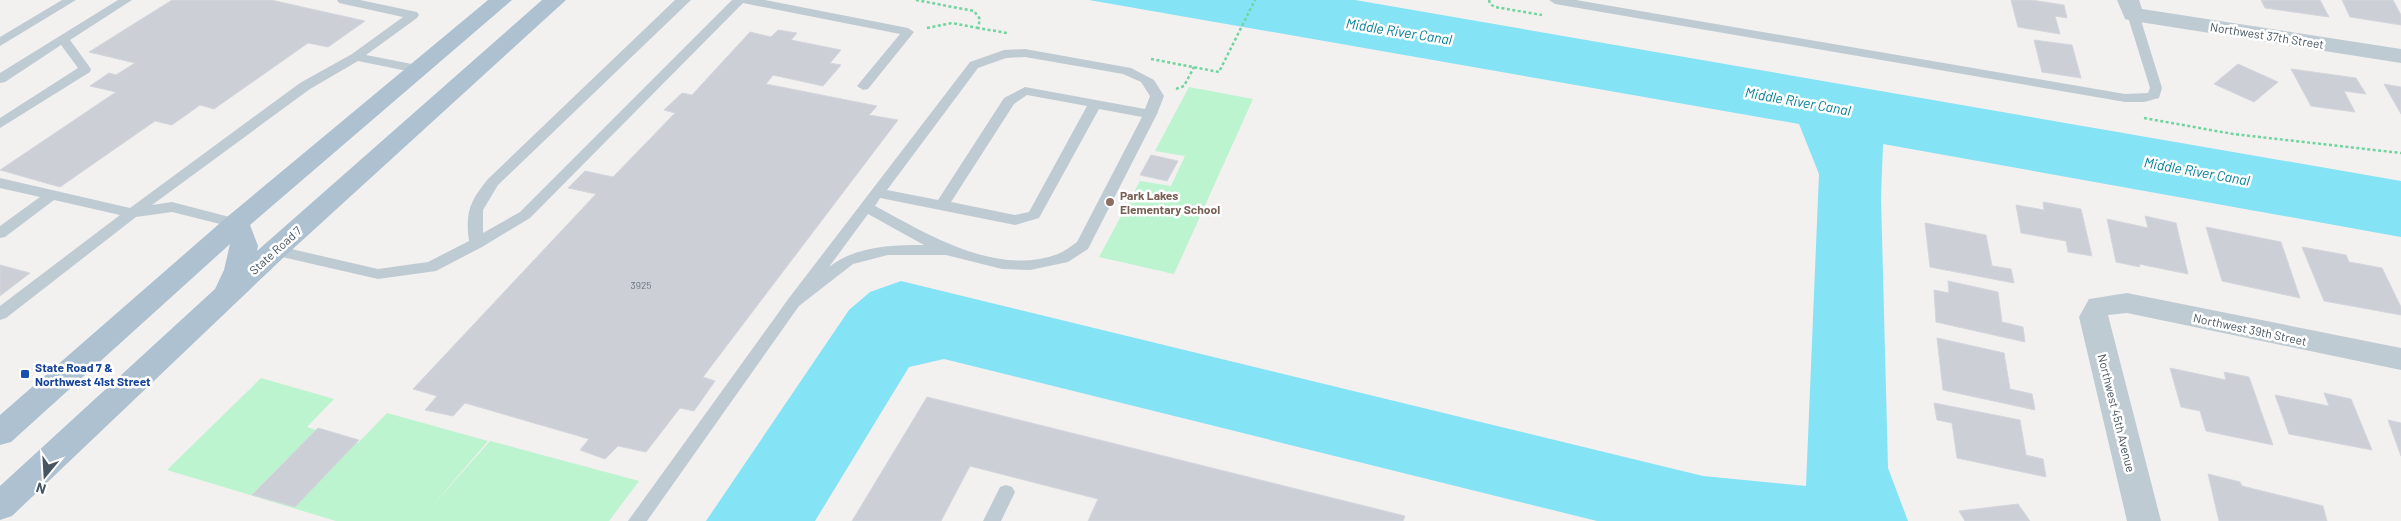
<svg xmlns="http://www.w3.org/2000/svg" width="2401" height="521" viewBox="0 0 2401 521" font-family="Barlow,sans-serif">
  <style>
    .green { fill: #bbf4ce }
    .water { fill: #84e3f4 }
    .building { fill: #ccd0d6; stroke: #d3d6dc }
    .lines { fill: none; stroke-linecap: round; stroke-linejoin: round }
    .path { stroke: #70d59e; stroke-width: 2.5; stroke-dasharray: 3 2.5; stroke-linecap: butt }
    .service { fill: #bfcbd3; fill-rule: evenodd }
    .minor { fill: #bfcbd3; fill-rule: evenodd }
    .primary { fill: #adc1d1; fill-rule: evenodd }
    .education-dot { fill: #8d6e63; stroke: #fff; stroke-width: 2 }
    .transit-dot { fill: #1a4fb4; stroke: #fff; stroke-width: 2 }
    .labels { text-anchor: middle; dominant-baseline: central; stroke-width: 5; stroke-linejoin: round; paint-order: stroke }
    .number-label { font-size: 10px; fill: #68747e }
    .street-label { font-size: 12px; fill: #465560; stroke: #fff }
    .education-label { font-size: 12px; font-weight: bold; fill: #785e54; stroke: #fff; text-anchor: start }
    .transit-label { font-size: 12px; font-weight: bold; fill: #164399; stroke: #fff; text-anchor: start }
    .water-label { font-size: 14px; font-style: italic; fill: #037f97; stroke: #fff }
  </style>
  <rect width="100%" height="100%" fill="#f3f0f0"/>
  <g class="green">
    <path d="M1189,87L1253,99L1174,274L1099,257L1140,181L1171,186L1185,156L1155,151Z"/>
    <path d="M261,378L334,399L307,427L358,443L387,413L488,441L428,511L490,441L639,481L609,521H336L167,470Z"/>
  </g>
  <path class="water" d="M1089,0H1355L2401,181V237L1883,144L1881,197L1888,468L1908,521H1597L944,359L909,367L815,521H706L849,310L870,292L901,281L1703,476L1806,486L1819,174L1799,124Z"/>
  <g class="building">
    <path d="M172,0H271L365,21L328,47L308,43L214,109L200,105L172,125L155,121L60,187L0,170L116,92L90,86L109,73L116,75L135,63L89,52Z"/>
    <path d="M2011,0H2031L2064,5L2067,18L2055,16L2060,34L2018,27Z"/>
    <path d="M2261,0H2320L2329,17L2265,8Z"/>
    <path d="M2342,0H2393L2401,15V25L2350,17Z"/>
    <path d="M778,30L797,33L791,40L841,50L830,63L841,65L823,86L773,75L766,84L877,106L869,115L898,120L703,377L715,381L694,411L680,408L646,452L618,446L605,459L580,450L589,439L465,403L453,416L425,410L437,396L413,389L596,194L568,188L585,171L613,177L675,113L664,110L682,93L692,95L750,32L771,37Z"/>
    <path d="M2034,40L2072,45L2081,78L2042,72Z"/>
    <path d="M2238,64L2278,82L2254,102L2214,84Z"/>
    <path d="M2291,69L2356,78L2366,94L2344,91L2355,112L2311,106Z"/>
    <path d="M2384,84L2401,87V114Z"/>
    <path d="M1151,155L1178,161L1167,181L1140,175Z"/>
    <path d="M2043,202L2081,209L2092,256L2068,252L2066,241L2021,233L2016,205L2044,210Z"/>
    <path d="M2145,216L2176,223L2188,274L2139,264L2140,267L2116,262L2107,219L2148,228Z"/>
    <path d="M1925,223L1986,235L1992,266L2011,269L2014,283L1930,267Z"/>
    <path d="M2206,227L2281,242L2300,298L2222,281Z"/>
    <path d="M2302,247L2346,255L2349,262L2382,268L2401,307V315L2324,301Z"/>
    <path d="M0,265L30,273L0,296Z"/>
    <path d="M1948,281L1998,292L2002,322L2023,327L2025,342L1936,322L1934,290L1949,293Z"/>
    <path d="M1937,338L2004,353L2010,389L2032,394L2035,410L1943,390Z"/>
    <path d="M2170,368L2226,380L2224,372L2249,377L2273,445L2206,431L2200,411L2181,407Z"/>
    <path d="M2324,393L2351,399L2372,450L2289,434L2275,395L2329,406Z"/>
    <path d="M927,397L1405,516L1403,521H1088L1098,499L970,466L941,521H852Z"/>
    <path d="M1934,403L2020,420L2026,455L2043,459L2046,477L1957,458L1952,423L1937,420Z"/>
    <path d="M2388,420L2401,423V456Z"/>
    <path d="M318,428L359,440L295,507L252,495Z"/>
    <path d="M2208,474L2240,482L2242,486L2323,506L2327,521H2219Z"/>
    <path d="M2018,504L2030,521H1965L1959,511Z"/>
  </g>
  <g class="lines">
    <g class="path">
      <path d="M916,0L974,11L980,19L978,28L1007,33"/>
      <path d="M1489,0L1490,4L1495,7L1542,15"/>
      <path d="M927,28L952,23L978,28"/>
      <path d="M1151,59L1219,72L1255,0"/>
      <path d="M1176,89L1184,86L1194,67"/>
      <path d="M2144,118L2233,134L2401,153"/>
    </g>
    <g class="service">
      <path d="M62,0H76L0,46V37Z"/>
      <path d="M118,0H132L70,40L91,69L90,72L0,128V118L78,68L61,45L5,82L0,83V73Z"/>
      <path d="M337,0H360L417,12L419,15L417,18L366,55L422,66L423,69L422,72L417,73L358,61L310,89L152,205L172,202L241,220L243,223L241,226L236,228L172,212L136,217L6,318L0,320V306L120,215L54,200L5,237L0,238V226L40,197L0,188V178L130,208L300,83L352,54L403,17L339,3Z"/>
      <path d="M675,0H691L498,185L483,210V233L520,212L732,0H765L908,28L914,32L868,89L863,90L857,86L900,34L743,3L530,218L482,247L436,271L378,279L269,254L267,250L269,246L274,245L378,269L428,262L469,241C465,212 470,201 488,179Z"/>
      <path d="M1549,0H1576L2125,94L2148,93L2150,88L2127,14L2133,10L2139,14L2162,88L2159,98L2144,102H2125L1555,4Z"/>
      <path d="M1025,49L1131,68L1154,80L1164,96L1157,114L1088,249L1068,262L1030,270L1002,269L946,255H888L853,264L799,306L647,521H628L789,298L970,62L1004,50ZM1025,57L1123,74L1141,82L1150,96L1145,109L1025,87L1004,98L938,200L887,190L978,68L1006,58ZM1027,95L1087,106L1029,212L1015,215L951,202L1014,104ZM1099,109L1142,117L1077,242C1071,246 1065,251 1058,254C995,277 928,234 875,206L880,198L1015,225L1039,218ZM868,214L924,245C891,245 856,246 829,267Z"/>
      <path d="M1006,485L1012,487L1015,492L1001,521H983L1000,487Z"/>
    </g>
    <g class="minor">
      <path d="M2117,0H2139L2142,9L2401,49V63L2133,21L2125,19Z"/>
      <path d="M2127,293L2401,348V370L2127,313L2108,315L2161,521H2127L2079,317L2089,299Z"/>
    </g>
    <path class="primary" d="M488,0H512L250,225L258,246L257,251L542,0H566L284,257L12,516L0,520V486L215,289L224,270L230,244L11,442L0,445V415L227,217Z"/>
  </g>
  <circle class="education-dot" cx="1110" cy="202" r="5"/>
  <rect class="transit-dot" x="20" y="369" width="10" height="10" rx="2.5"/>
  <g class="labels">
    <g class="number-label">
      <text x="641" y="285">3925</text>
    </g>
    <g class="street-label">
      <text transform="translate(2267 35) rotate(9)">Northwest 37th Street</text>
      <text transform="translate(275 250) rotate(-42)">State Road 7</text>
      <text transform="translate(2250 329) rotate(12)">Northwest 39th Street</text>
      <text transform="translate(2117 413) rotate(76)">Northwest 45th Avenue</text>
    </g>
    <g class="education-label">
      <text x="1120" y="195">Park Lakes<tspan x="1120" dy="14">Elementary School</tspan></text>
    </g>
    <g class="transit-label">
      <text x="35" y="367">State Road 7 &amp;<tspan x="35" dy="14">Northwest 41st Street</tspan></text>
    </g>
    <g class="water-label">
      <text transform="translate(1399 31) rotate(9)">Middle River Canal</text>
      <text transform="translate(1798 101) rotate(10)">Middle River Canal</text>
      <text transform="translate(2197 171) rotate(10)">Middle River Canal</text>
    </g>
  </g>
  <g transform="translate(45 476) rotate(198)" stroke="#ffffff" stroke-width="4" paint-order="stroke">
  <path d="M0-4L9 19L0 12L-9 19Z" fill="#465560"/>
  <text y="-8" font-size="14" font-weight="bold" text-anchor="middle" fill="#465560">N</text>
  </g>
</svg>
